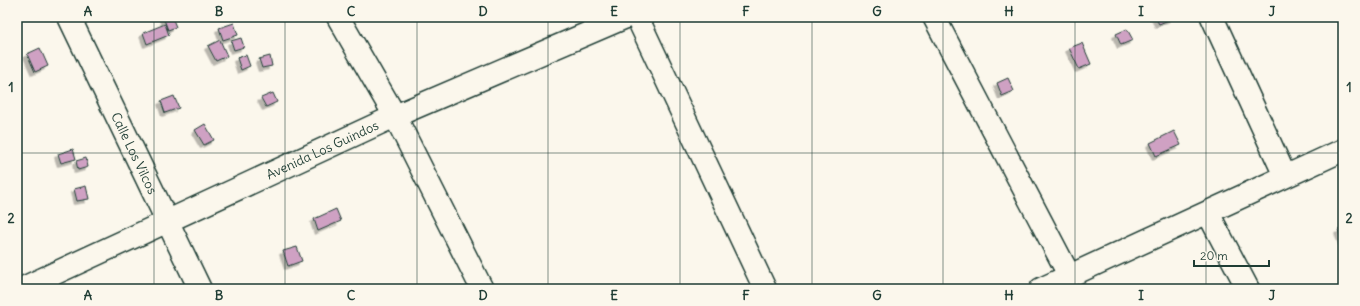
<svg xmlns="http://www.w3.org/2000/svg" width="1360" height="306" viewBox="0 0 1360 306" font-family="Delius,sans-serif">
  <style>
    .building { fill: #cfa1c3; stroke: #1f3d34; filter: url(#shadow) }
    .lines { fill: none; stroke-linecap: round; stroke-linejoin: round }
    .street-casing { stroke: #1f3d34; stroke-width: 25 }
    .street { stroke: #fbf7ec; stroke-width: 22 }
    .grid { fill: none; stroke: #1f3d34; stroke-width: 1; stroke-opacity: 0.55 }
    .labels { text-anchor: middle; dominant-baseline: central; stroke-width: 4; stroke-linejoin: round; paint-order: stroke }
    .street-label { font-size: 13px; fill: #1f3d34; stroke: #fbf7ec }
    .neatline { fill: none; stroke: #1f3d34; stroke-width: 1.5 }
    .grid-label { font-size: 13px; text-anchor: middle; font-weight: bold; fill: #1f3d34 }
  </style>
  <defs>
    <filter id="shadow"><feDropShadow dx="-3.5" dy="3.5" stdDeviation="0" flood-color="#0004"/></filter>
  </defs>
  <rect width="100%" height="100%" fill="#fbf7ec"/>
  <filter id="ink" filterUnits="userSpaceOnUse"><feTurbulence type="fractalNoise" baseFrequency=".025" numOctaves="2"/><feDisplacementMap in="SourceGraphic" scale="8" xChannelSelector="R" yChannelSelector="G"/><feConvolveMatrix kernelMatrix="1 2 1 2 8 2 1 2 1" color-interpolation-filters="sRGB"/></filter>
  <g filter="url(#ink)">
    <g class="building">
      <path d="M163,17H172L176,27L168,30Z"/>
      <path d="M1155,17H1172L1173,18L1159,24Z"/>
      <path d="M234,23L238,35L223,40L219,28Z"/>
      <path d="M165,24L169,35L147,44L143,33Z"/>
      <path d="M1127,29L1133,40L1121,45L1116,34Z"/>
      <path d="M241,38L244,47L234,50L231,41Z"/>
      <path d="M220,40L227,56L216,61L208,46Z"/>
      <path d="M1082,43L1091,64L1079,69L1069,48Z"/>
      <path d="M40,48L48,66L35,72L27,54Z"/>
      <path d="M246,55L250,66L241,70L237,58Z"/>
      <path d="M270,56L272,66L262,68L259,59Z"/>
      <path d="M1008,78L1014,91L1002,96L997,83Z"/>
      <path d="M273,93L277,102L266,107L261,98Z"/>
      <path d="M174,96L179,108L165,113L161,101Z"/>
      <path d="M205,124L214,140L204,145L195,130Z"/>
      <path d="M1174,131L1181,145L1156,156L1150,143Z"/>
      <path d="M73,149L76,159L61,163L58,154Z"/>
      <path d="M86,158L88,167L78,170L76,161Z"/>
      <path d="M86,186L89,199L77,201L74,189Z"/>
      <path d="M336,209L341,221L318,231L314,219Z"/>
      <path d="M1343,229V244L1338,230Z"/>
      <path d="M297,247L302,261L288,266L283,251Z"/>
    </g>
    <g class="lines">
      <g class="street-casing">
        <g id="street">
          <path id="s1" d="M69,17L200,289"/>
          <path d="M338,17L395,116L482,289"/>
          <path d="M637,17L765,289"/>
          <path d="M934,17L1069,275"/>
          <path d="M1212,17L1285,176"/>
          <path d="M1208,213L1248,289"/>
          <path id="s2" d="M21,289L395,116L626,17"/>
          <path d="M1041,289L1343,150"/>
        </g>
      </g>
      <use href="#street" class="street"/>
    </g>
  </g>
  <path class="grid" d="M154,17V289M285,17V289M417,17V289M548,17V289M680,17V289M812,17V289M943,17V289M1075,17V289M1206,17V289M17,153H1343"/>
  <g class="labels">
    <g class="street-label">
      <text stroke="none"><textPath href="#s2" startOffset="332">Avenida Los Guindos</textPath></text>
      <text stroke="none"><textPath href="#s1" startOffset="151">Calle Los Vilcos</textPath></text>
    </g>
  </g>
  <rect width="1360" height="306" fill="none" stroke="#fbf7ec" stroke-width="44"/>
  <path d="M1194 260v6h75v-6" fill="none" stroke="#1f3d34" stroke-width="2"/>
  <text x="1200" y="260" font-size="12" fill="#1f3d34" stroke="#fbf7ec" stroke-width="3" paint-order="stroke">20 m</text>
  <rect x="22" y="22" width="1316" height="262" class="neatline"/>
  <g class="grid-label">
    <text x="88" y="16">A</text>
    <text x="219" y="16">B</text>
    <text x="351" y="16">C</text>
    <text x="483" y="16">D</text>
    <text x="614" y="16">E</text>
    <text x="746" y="16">F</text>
    <text x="877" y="16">G</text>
    <text x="1009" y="16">H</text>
    <text x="1141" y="16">I</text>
    <text x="1272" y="16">J</text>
    <text x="11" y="92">1</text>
    <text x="1349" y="92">1</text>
    <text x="11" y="223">2</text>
    <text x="1349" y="223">2</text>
    <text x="88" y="300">A</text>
    <text x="219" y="300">B</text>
    <text x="351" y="300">C</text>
    <text x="483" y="300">D</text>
    <text x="614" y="300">E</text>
    <text x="746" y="300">F</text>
    <text x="877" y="300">G</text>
    <text x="1009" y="300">H</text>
    <text x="1141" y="300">I</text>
    <text x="1272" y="300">J</text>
  </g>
</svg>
